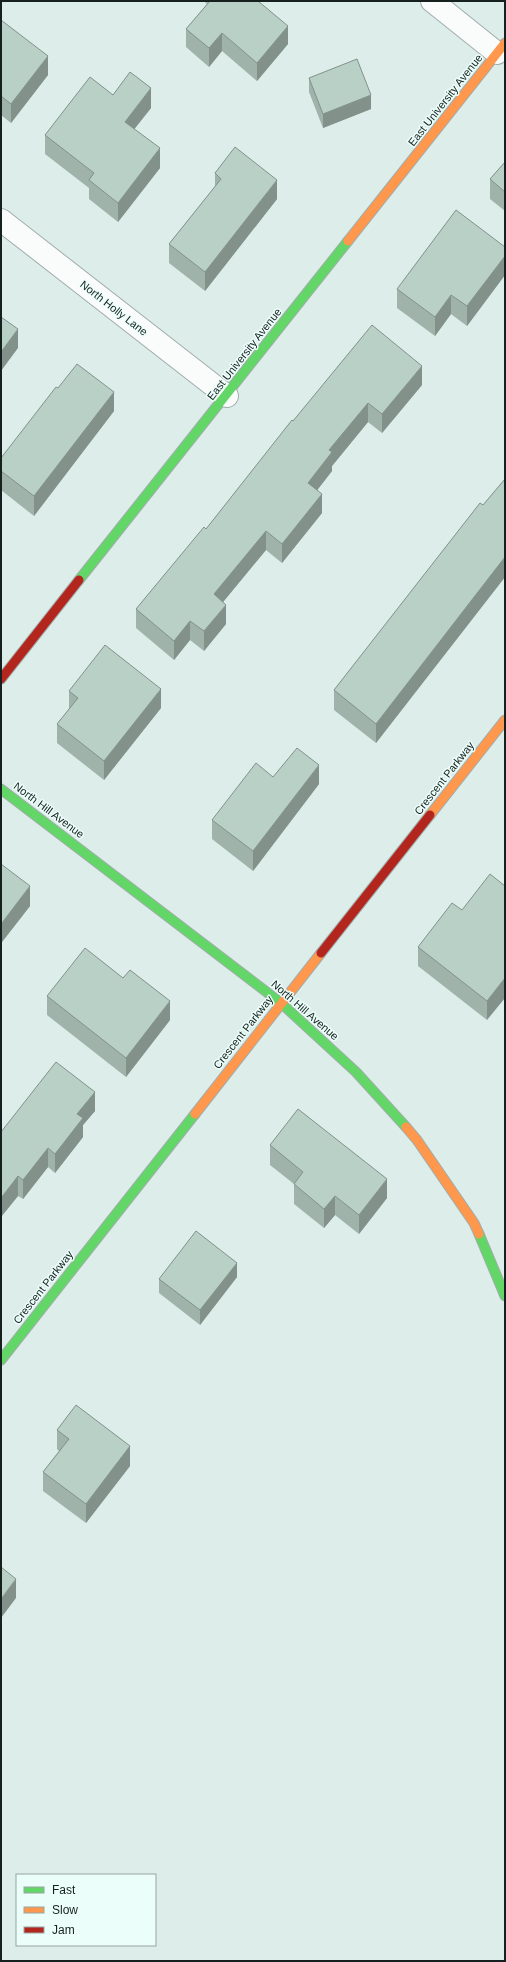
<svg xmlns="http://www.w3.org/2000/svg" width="506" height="1962" viewBox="0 0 506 1962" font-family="Helvetica,sans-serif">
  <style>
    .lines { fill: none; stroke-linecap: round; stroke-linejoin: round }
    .street-casing { stroke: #a1adab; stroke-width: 24 }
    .fast-casing { stroke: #a1adab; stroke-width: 11 }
    .slow-casing { stroke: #a1adab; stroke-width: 11 }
    .jam-casing { stroke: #a1adab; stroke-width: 11 }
    .street { stroke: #fafcfc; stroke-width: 22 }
    .fast { stroke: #63d668; stroke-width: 9 }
    .slow { stroke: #ff974d; stroke-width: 9 }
    .jam { stroke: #b3261e; stroke-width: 9 }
    .wall { fill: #9fb3aa }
    .shaded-wall { fill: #82928b }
    .building { fill: #b9d0c6; stroke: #82928b }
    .labels { text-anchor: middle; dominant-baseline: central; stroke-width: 3; stroke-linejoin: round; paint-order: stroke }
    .street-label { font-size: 11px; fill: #16211f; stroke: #ecfefa }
  </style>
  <rect width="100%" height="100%" fill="#ddedea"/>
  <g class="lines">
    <g class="street-casing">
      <g id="street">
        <path d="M432,1L497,53"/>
        <path d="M1,220L227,396"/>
      </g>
    </g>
    <g class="fast-casing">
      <g id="fast">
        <path d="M79,580L348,241"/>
        <path d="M1,789L281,1003L356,1072L406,1127"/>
        <path d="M479,1234L505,1296"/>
        <path d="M1,1360L195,1114"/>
      </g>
    </g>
    <g class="slow-casing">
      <g id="slow">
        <path d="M348,241L505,43"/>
        <path d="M430,815L505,720"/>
        <path d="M195,1114L321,953"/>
        <path d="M406,1127L417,1140L474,1223L479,1234"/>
      </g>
    </g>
    <g class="jam-casing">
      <g id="jam">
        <path d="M1,679L79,580"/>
        <path d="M321,953L430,815"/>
      </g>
    </g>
    <use href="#street" class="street"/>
    <use href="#fast" class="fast"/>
    <use href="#slow" class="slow"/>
    <use href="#jam" class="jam"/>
  </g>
  <g class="wall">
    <path d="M204,1H258L288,44L257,81L222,51L209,67L186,47V29L207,4Z"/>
    <path d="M1,20L48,75L11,123L1,115Z"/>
    <path d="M309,78L371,109L323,128L309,92Z"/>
    <path d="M113,95L151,108L134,129L160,168L118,222L89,199V188L45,154V135Z"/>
    <path d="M505,162V211L490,199V179Z"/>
    <path d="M215,173L277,199L205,291L169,263V244L215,187Z"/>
    <path d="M505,247V275L467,326L451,314L435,336L397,308V289Z"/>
    <path d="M422,385L382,433L368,422L332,466V471L317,490L322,513L282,563L266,550L223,602L226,624L204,651L190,640L174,660L136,628V609L206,529L293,421Z"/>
    <path d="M58,388L114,411L34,516L1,490V458Z"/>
    <path d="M505,479V577L376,743L334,710V690L483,505Z"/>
    <path d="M69,691L161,708L104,780L57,743V724L69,709Z"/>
    <path d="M273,777L319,784L253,871L212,839V820Z"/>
    <path d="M1,864L30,906L2,942L1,941Z"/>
    <path d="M505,886L487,1020L418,966V947L462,910Z"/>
    <path d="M47,996L170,1020L126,1077L47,1015Z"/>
    <path d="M56,1062L95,1111L83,1125V1137L55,1173L48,1167L23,1199L18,1196L1,1217Z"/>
    <path d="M270,1145L387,1198L359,1234L335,1215L324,1228L294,1204V1184L270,1165Z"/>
    <path d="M237,1277L200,1325L159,1293V1279Z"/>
    <path d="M57,1430L130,1466L86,1523L43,1491V1472L59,1451L57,1449Z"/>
  </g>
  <g class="shaded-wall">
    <path d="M288,26V44L257,81V63Z"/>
    <path d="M222,33V51L209,67V48Z"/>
    <path d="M48,56V75L11,123V104Z"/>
    <path d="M151,88V108L125,141V122Z"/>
    <path d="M371,95V109L323,128V114Z"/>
    <path d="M160,148V168L118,222V203Z"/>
    <path d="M277,180V199L205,291V272Z"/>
    <path d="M505,256V275L467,326V306Z"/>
    <path d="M451,295V314L435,336V317Z"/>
    <path d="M18,329V348L1,371V352Z"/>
    <path d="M422,366V385L382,433V414Z"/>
    <path d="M114,392V411L34,516V496Z"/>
    <path d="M368,403V422L332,466V471L308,502V483L329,450Z"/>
    <path d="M322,494V513L282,563V544Z"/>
    <path d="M266,531V550L214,613V594Z"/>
    <path d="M505,557V577L376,743V724Z"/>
    <path d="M226,605V624L204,651V631Z"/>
    <path d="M190,621V640L174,660V641Z"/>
    <path d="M161,689V708L104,780V761Z"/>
    <path d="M319,765V784L253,871V851Z"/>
    <path d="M30,886V906L2,942V923Z"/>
    <path d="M505,978V998L487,1020V1001Z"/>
    <path d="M170,1001V1020L126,1077V1058Z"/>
    <path d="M95,1092V1111L83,1125V1137L55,1173V1154L77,1114Z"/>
    <path d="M48,1148V1167L23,1199V1180Z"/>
    <path d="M18,1176V1196L1,1217V1198Z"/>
    <path d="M387,1179V1198L359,1234V1215Z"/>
    <path d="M335,1196V1215L324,1228V1209Z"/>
    <path d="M237,1263V1277L200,1325V1310Z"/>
    <path d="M130,1446V1466L86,1523V1504Z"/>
    <path d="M16,1579V1598L1,1618V1599Z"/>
    <path d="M2,1619V1638L1,1639V1620Z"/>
  </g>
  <g class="building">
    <path d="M210,1H258L288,26L257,63L222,33L209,48L186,29Z"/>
    <path d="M1,20L48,56L11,104L1,96Z"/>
    <path d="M357,59L371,95L323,114L309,78Z"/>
    <path d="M130,72L151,88L125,122L160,148L118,203L89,180L94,173L45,135L90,77L113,95Z"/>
    <path d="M235,147L277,180L205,272L169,244L221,179L215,173Z"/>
    <path d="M505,162V192L490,179Z"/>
    <path d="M456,210L505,247V256L467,306L451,295L435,317L397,289Z"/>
    <path d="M1,317L18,329L1,352Z"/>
    <path d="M372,325L422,366L382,414L368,403L329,450L332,452L308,483L322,494L282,544L266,531L214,594L226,605L204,631L190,621L174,641L136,609L204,527L206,529L292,420L293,421Z"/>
    <path d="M77,364L114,392L34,496L1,471V458L56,387L58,388Z"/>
    <path d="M505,479V557L376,724L334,690L480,503L483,505Z"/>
    <path d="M105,645L161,689L104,761L57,724L78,698L69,691Z"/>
    <path d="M297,748L319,765L253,851L212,820L256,763L273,777Z"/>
    <path d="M1,864L30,886L2,923L1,922Z"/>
    <path d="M490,874L505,886V978L487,1001L418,947L452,903L462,910Z"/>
    <path d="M85,948L123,978L130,970L170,1001L126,1058L47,996Z"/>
    <path d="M56,1062L95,1092L77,1114L83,1118L55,1154L48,1148L23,1180L18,1176L1,1198V1132Z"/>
    <path d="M298,1109L387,1179L359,1215L335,1196L324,1209L294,1184L303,1172L270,1145Z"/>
    <path d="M196,1231L237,1263L200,1310L159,1279Z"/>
    <path d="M76,1405L130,1446L86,1504L43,1472L69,1439L57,1430Z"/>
    <path d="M1,1567L16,1579L1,1599Z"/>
  </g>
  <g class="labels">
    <g class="street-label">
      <text transform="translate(445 100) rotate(-52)">East University Avenue</text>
      <text transform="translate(114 308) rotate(38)">North Holly Lane</text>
      <text transform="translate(244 354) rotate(-52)">East University Avenue</text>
      <text transform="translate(444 778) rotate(-52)">Crescent Parkway</text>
      <text transform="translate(49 810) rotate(37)">North Hill Avenue</text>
      <text transform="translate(305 1010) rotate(41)">North Hill Avenue</text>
      <text transform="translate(243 1032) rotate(-52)">Crescent Parkway</text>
      <text transform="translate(43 1287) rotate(-52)">Crescent Parkway</text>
    </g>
  </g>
  <rect width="506" height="1962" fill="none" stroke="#16211f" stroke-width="4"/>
  <rect x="16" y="1874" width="140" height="72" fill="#ecfefa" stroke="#96a6a2"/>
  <rect x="24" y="1887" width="20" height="6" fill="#63d668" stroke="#96a6a2"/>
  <text x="52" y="1894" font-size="12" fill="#16211f">Fast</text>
  <rect x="24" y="1907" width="20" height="6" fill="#ff974d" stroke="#96a6a2"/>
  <text x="52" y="1914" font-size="12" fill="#16211f">Slow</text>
  <rect x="24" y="1927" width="20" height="6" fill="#b3261e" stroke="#96a6a2"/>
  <text x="52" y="1934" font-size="12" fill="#16211f">Jam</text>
</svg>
